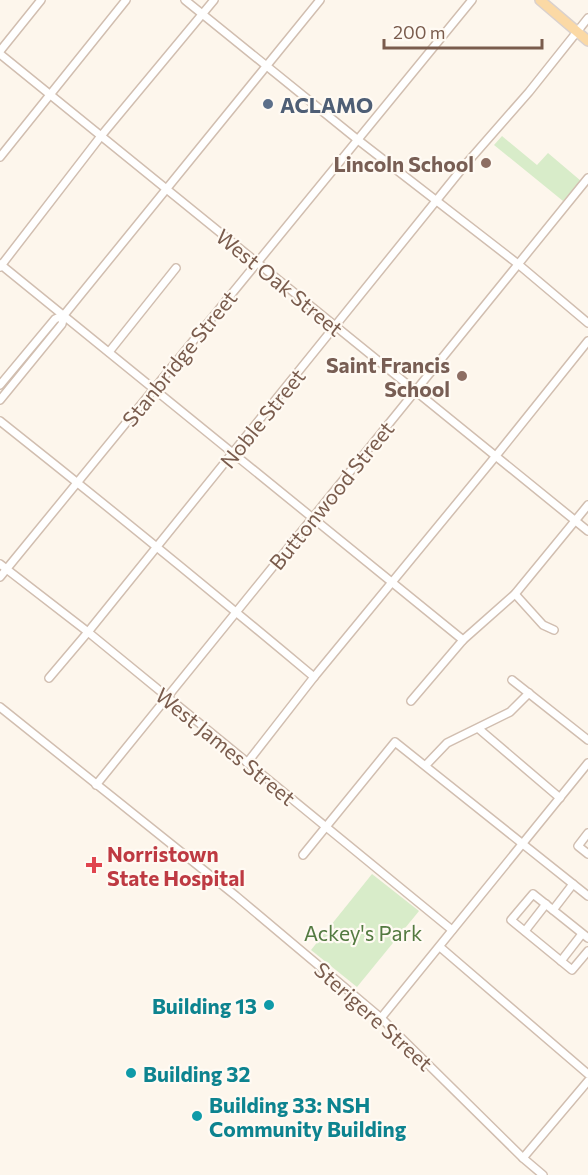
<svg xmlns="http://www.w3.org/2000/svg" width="588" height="1175" viewBox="0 0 588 1175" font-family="Commissioner,sans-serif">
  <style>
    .green { fill: #d8ecc9 }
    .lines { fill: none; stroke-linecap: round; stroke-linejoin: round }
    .minor-casing { stroke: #d1beb0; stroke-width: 10 }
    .major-casing { stroke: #dad1cd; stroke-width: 12 }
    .minor { stroke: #fff; stroke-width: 7 }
    .major { stroke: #fbd9a5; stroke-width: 9 }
    .service-dot { fill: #5c6f8a; stroke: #fffaf3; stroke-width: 2 }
    .education-dot { fill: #8d6e63; stroke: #fffaf3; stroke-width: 2 }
    .health-dot { fill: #e0444e; stroke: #fffaf3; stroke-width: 2 }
    .culture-dot { fill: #0f9aa8; stroke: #fffaf3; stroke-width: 2 }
    .labels { text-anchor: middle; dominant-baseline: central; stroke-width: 4.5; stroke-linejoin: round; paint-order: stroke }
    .service-label { font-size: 21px; font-weight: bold; fill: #4e5e75; stroke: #fffaf3; text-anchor: start }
    .education-label { font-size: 21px; font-weight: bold; fill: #785e54; stroke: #fffaf3; text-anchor: end }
    .street-label { font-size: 21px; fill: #7a5c4d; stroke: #fffaf3 }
    .health-label { font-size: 21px; font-weight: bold; fill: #be3a42; stroke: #fffaf3; text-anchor: start }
    .park-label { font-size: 21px; fill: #537a41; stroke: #fffaf3 }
    .culture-label { font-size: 21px; font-weight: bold; fill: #0d838f; stroke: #fffaf3; text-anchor: start }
  </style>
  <rect width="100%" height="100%" fill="#fdf6ec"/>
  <g class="green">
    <path d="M502,136L537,165L548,153L581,181L563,201L494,145Z"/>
    <path d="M372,874L419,911L357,987L311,950Z"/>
  </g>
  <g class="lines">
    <g class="minor-casing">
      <g id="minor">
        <path d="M185,0L358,140L518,264L588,323"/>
        <path d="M0,51L41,0"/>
        <path d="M0,54L588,531"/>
        <path d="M0,157L126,0"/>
        <path d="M0,264L463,640"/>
        <path d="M0,267L101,136L214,0"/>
        <path d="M109,352L176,268"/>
        <path d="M0,385L55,319L64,315L320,0"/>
        <path d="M0,400L62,324L64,315"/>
        <path d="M0,421C106,505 210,590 314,677"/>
        <path d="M0,564L88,632L452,930"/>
        <path d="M0,577L472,0"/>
        <path d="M515,594L543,625L554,630"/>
        <path d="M49,678L88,632L465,165L529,92L588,18"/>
        <path d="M512,680L588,740"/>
        <path d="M411,701L463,640L515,594L588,505"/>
        <path d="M0,707L236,896L381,1018L523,1158L543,1175"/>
        <path d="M479,729L560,798"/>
        <path d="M247,763L314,677L495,457L588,341"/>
        <path d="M426,765L447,743L510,712L529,693"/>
        <path d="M96,785L588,178"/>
        <path d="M588,833L578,846L588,854"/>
        <path d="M303,855L395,742L588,896"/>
        <path d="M553,910L573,884"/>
        <path d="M525,931L546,904"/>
        <path d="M588,938L533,894L511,920L572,970L588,951"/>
        <path d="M440,947L588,1074"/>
        <path d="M561,961L582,934"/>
        <path d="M381,1018L588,763"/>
        <path d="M523,1158L588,1081"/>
      </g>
    </g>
    <g class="major-casing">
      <path id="major" d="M540,0L588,41"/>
    </g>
    <use href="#minor" class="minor"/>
    <use href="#major" class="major"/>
  </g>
  <circle class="service-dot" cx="268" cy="104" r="6"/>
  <g class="education-dot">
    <circle cx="486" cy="163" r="6"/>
    <circle cx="462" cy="376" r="6"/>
  </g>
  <path class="health-dot" d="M91 856h6v6h6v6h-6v6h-6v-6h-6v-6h6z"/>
  <g class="culture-dot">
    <circle cx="269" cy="1005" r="6"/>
    <circle cx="131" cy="1073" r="6"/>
    <circle cx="197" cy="1116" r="6"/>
  </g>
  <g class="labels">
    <g class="service-label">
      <text x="280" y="104">ACLAMO</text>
    </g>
    <g class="education-label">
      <text x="474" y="163">Lincoln School</text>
      <text x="450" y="364">Saint Francis<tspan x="450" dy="24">School</tspan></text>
    </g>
    <g class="street-label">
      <text transform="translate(280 282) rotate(39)">West Oak Street</text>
      <text transform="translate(179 358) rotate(-51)">Stanbridge Street</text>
      <text transform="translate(262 418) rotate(-51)">Noble Street</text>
      <text transform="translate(331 495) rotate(-51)">Buttonwood Street</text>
      <text transform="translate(226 746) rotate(39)">West James Street</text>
      <text transform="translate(374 1016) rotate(42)">Sterigere Street</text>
    </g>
    <g class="health-label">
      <text x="107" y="853">Norristown<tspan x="107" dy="24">State Hospital</tspan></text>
    </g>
    <g class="park-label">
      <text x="363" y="932">Ackey's Park</text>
    </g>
    <g class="culture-label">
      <text x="257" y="1005" text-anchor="end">Building 13</text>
      <text x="143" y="1073">Building 32</text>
      <text x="209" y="1104">Building 33: NSH<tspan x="209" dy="24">Community Building</tspan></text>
    </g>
  </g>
  <path d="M384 39v9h158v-9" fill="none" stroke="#7a5c4d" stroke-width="3"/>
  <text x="393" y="39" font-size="18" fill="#7a5c4d" stroke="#fffaf3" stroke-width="4.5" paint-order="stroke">200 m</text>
</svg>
